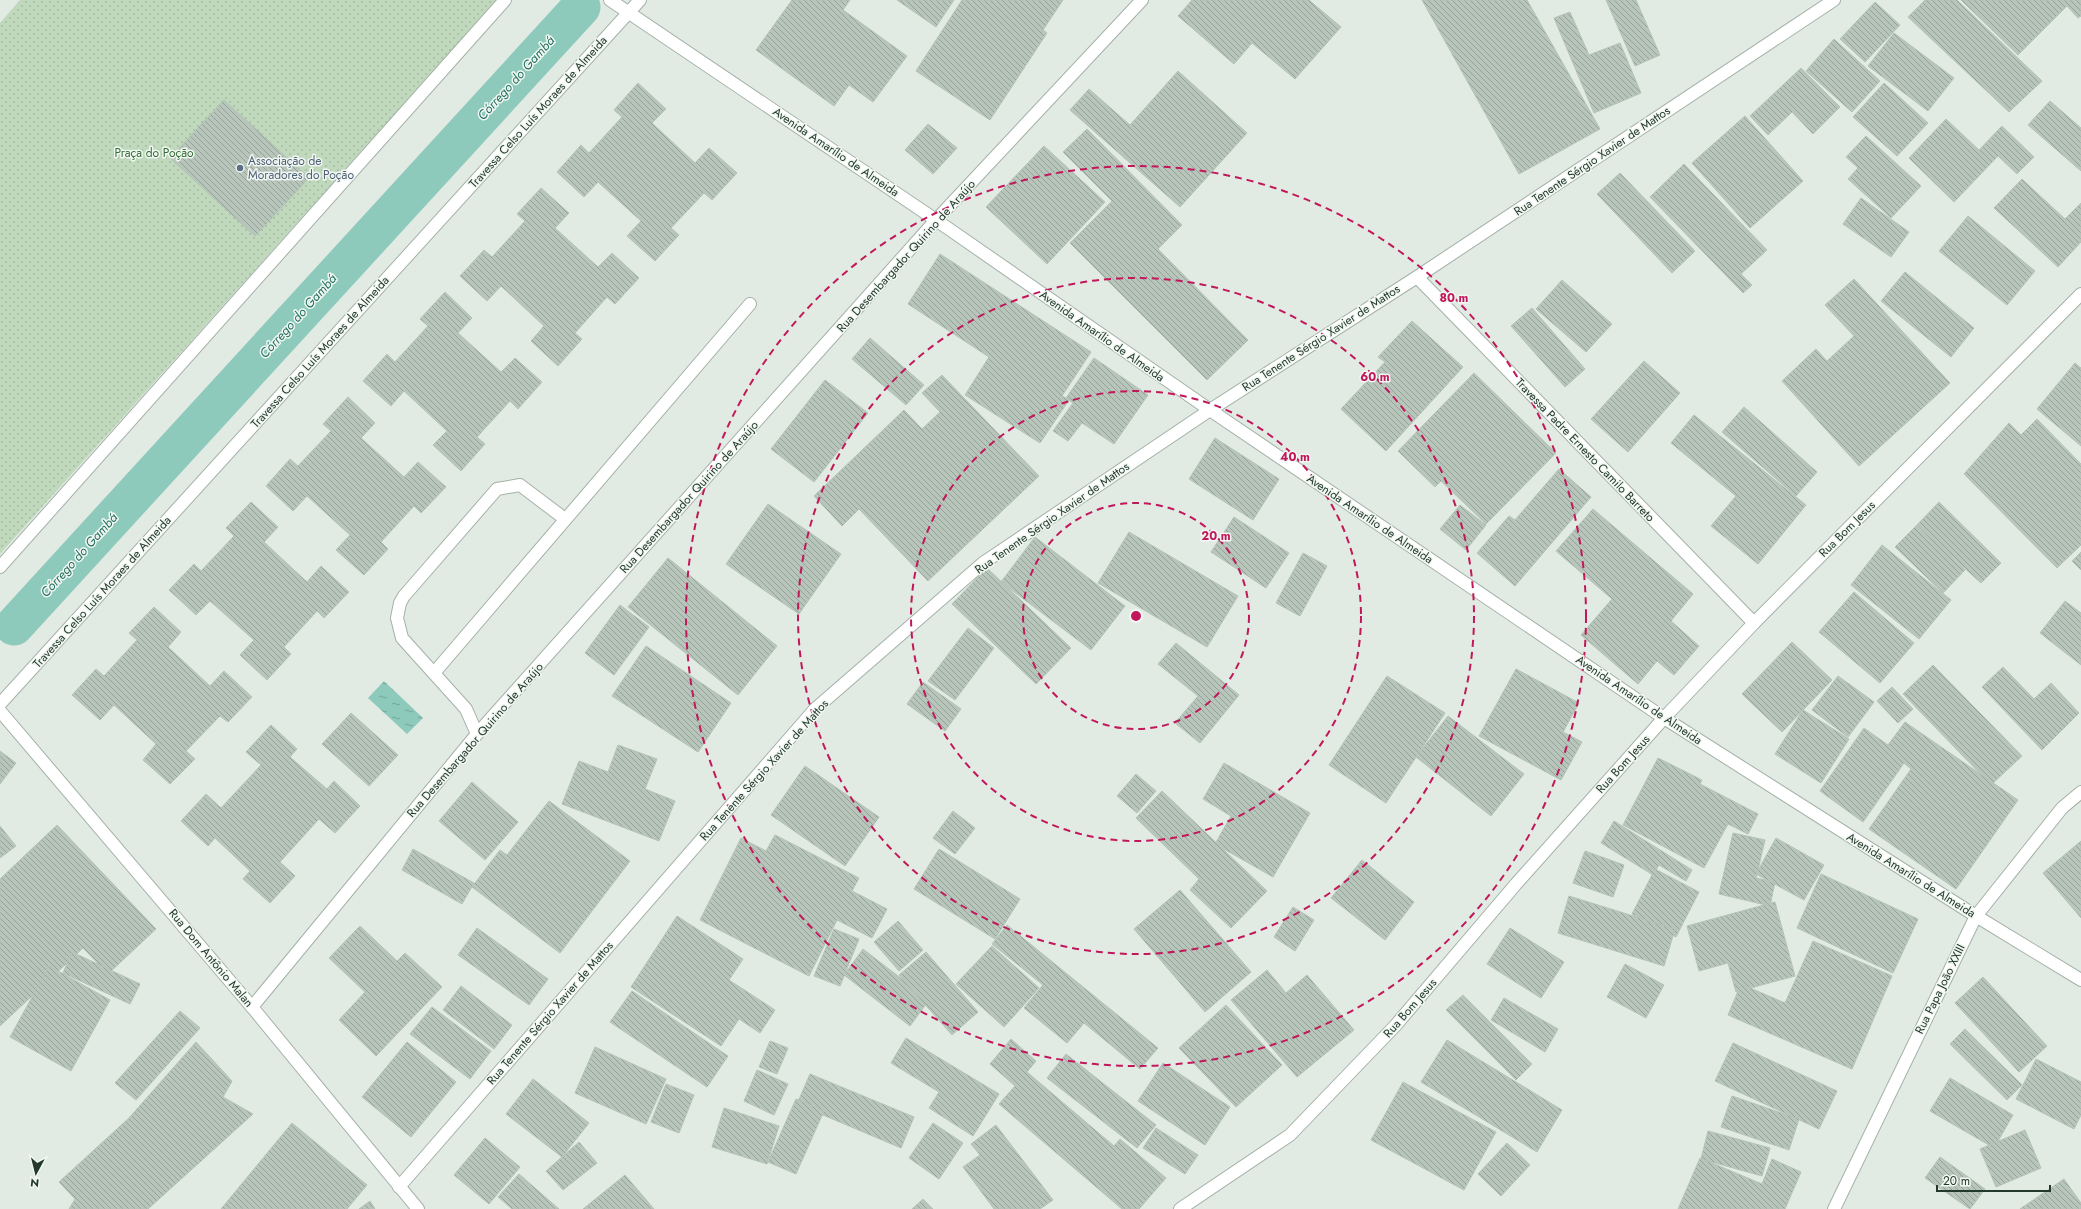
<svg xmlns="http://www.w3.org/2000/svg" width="2081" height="1209" viewBox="0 0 2081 1209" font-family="Jost,sans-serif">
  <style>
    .park { fill: url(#park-dots) }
    .water { fill: url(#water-ripples) }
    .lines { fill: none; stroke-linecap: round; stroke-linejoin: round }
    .canal { stroke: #8ecabc; stroke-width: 39 }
    .building { fill: url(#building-back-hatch); stroke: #b4c3b7 }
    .minor-casing { stroke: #a4b1a8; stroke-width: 14 }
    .minor { stroke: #fff; stroke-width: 12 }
    .ring { fill: none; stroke: #c2185b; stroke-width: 2; stroke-dasharray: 7 5 }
    .service-dot { fill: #5c6f8a; stroke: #f1f7f2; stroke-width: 1.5 }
    .labels { text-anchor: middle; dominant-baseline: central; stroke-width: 3; stroke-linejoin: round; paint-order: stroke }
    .street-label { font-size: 12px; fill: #23392b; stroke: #f1f7f2 }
    .park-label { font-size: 12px; fill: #326c32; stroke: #f1f7f2 }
    .service-label { font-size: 12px; fill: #4e5e75; stroke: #f1f7f2; text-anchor: start }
    .water-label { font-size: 13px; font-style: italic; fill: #236f5e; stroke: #f1f7f2 }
    .centre { fill: #c2185b; stroke: #f1f7f2; stroke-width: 2 }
    .ring-label { font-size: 12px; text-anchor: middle; font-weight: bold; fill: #c2185b; stroke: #f1f7f2; stroke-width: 3; stroke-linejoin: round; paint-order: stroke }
  </style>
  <defs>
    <pattern id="park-dots" width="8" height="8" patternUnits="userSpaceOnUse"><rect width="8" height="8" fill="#c0d9bc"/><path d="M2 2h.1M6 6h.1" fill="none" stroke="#a5bba2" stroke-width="1.8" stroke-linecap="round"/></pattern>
    <pattern id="water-ripples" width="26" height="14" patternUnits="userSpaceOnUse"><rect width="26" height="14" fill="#8ecabc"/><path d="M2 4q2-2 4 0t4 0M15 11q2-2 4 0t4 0" fill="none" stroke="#74a599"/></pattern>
    <pattern id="building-back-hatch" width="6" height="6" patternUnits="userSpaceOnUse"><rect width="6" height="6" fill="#b7c5bb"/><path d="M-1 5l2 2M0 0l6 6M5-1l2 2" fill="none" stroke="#94a198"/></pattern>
  </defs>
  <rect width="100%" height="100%" fill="#e1eae3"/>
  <path class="park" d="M20,0H497L0,554V23Z"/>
  <path class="water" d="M384,681L423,718L407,734L368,698Z"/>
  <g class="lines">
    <path class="canal" d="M14,626L581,7"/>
  </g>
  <g class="building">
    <path d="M792,0H850L843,10L907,56L873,102L849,85L834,106L756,50Z"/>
    <path d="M897,0H954L936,27Z"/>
    <path d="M962,0H1063L1043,30L1047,33L990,120L916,71Z"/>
    <path d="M1192,0H1309L1341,27L1295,79L1252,43L1234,64L1178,16Z"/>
    <path d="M1422,0H1527L1600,129L1519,174Z"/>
    <path d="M1606,0H1636L1660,55L1635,66Z"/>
    <path d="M1925,0H1957L2042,81L2009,112L1908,17Z"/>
    <path d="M1961,0H2081V16L2078,18L2067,6L2018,55Z"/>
    <path d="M1875,2L1900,25L1865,62L1840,39Z"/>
    <path d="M1570,12L1589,55L1620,43L1641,93L1594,113L1554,18Z"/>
    <path d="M1894,33L1954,78L1928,111L1868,66Z"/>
    <path d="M1834,39L1880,81L1852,112L1806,71Z"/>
    <path d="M1801,68L1840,107L1813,134L1792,112L1768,135L1750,116Z"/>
    <path d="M1178,71L1247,133L1180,207L1070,110L1089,89L1130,125Z"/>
    <path d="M638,83L666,109L652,123L695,163L709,148L737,173L712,200L704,193L671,228L679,235L655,261L627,236L641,221L598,182L584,197L557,172L581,145L589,153L622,117L614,110Z"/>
    <path d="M1884,83L1928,123L1897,156L1853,117Z"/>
    <path d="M224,100L309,178L255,236L170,158Z"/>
    <path d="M2050,101L2081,128V171L2028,125Z"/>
    <path d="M1745,116L1803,181L1750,228L1692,163Z"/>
    <path d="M1946,119L1979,150L2002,126L2034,157L2017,174L1998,156L1954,202L1909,158Z"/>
    <path d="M928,124L957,148L933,174L905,150Z"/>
    <path d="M1087,129L1182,225L1158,249L1248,340L1207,380L1070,243L1112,201L1063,152Z"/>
    <path d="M1866,136L1921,186L1891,218L1848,179L1858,168L1846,157Z"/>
    <path d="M1044,146L1105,202L1047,264L986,207Z"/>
    <path d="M1684,164L1767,250L1741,274L1752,285L1743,293L1650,197Z"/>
    <path d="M1620,173L1695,251L1672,273L1597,194Z"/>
    <path d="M2022,179L2065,219L2081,203V242L2058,267L1994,208Z"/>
    <path d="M541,188L569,213L555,228L598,267L612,253L639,278L615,304L607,297L575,333L582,339L558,366L531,341L544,326L501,286L487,301L460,276L484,250L492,257L525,221L517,214Z"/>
    <path d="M1861,198L1909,232L1891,257L1843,224Z"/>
    <path d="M1968,216L2035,271L2007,305L1939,251Z"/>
    <path d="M940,254L1091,352L1062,396L1069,400L1040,443L965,395L989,357L908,304Z"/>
    <path d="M1905,272L1974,328L1951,357L1881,301Z"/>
    <path d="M1854,279L1950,383L1859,466L1782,381L1816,349L1827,361L1854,336L1825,305Z"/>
    <path d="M1562,280L1612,324L1586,352L1536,309Z"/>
    <path d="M445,292L472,318L458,333L501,372L515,358L542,382L518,409L510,401L477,437L485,444L461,471L433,445L447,431L404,391L391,406L363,381L387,354L395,362L428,326L420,319Z"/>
    <path d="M1532,308L1585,369L1565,387L1511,326Z"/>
    <path d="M1412,321L1463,367L1386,451L1341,409L1385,362L1378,357Z"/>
    <path d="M870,338L924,385L906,405L852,359Z"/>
    <path d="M1094,358L1148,395L1114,444L1082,423L1068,441L1053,431L1073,403L1066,398Z"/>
    <path d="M1644,361L1680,393L1628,452L1591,419Z"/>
    <path d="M2075,363L2081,368V446L2037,409Z"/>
    <path d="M1474,373L1556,453L1486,524L1441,481L1435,487L1398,451Z"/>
    <path d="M942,375L1039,476L928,581L859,509L842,526L814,496L904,410L922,429L940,412L922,393Z"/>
    <path d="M825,380L868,413L814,482L771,449Z"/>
    <path d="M348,397L375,423L361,438L404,477L418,462L446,487L421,513L414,506L381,542L388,549L364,575L336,550L350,535L307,496L293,511L266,486L290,459L298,466L331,431L323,424Z"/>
    <path d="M1744,407L1817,472L1796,496L1722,432Z"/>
    <path d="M1694,415L1806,505L1758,564L1711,526L1736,496L1671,443Z"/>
    <path d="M2037,419L2081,464V545L2057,568L1964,474L2009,423L2021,435Z"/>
    <path d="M1215,438L1279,479L1253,520L1189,479Z"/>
    <path d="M1559,469L1591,497L1515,586L1477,553L1509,516L1515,520Z"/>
    <path d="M251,502L278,527L264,542L307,582L321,566L349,592L324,618L317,611L284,647L291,654L267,680L240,655L254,640L210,601L196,615L169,590L194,564L201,571L234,536L226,528Z"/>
    <path d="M1939,502L2001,563L1981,583L1917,525Z"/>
    <path d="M768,504L841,554L799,614L726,564Z"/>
    <path d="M1460,505L1486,525L1466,550L1440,529Z"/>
    <path d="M1593,509L1693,594L1671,621L1699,646L1674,675L1657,661L1638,684L1581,635L1612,599L1556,551Z"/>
    <path d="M1234,517L1289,553L1266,588L1211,552Z"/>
    <path d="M1917,525L1965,570L1943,593L1895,547Z"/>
    <path d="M1129,532L1238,596L1207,647L1098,583Z"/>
    <path d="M1035,537L1125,606L1091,650L1001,582Z"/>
    <path d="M1882,545L1951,600L1919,639L1851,585Z"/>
    <path d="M2081,552V570L2072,561Z"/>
    <path d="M1303,553L1327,566L1300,616L1276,603Z"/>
    <path d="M668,558L777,646L738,695L628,607Z"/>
    <path d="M987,568L1071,648L1036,684L952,604Z"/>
    <path d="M1854,592L1914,643L1880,683L1819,632Z"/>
    <path d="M2065,601L2081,613V665L2040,633Z"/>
    <path d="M620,605L649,627L614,675L585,653Z"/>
    <path d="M154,607L181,632L168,647L210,686L224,671L252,697L228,722L220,716L186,751L195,759L170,784L143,760L156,744L114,705L100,720L72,695L96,669L104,676L137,640L129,633Z"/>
    <path d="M968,628L994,648L955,700L928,681Z"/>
    <path d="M1792,642L1832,680L1782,732L1742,694Z"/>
    <path d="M1176,643L1239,695L1200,743L1175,723L1198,696L1158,664Z"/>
    <path d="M646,646L731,703L698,752L612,696Z"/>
    <path d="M1933,665L2022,756L1991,785L1903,694Z"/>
    <path d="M2003,667L2034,699L2051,683L2079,713L2042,750L1982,687Z"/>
    <path d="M1516,669L1579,703L1563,732L1582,742L1561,780L1479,736Z"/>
    <path d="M1387,676L1445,713L1386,803L1329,765Z"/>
    <path d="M1838,676L1874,702L1848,737L1812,710Z"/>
    <path d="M923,682L961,709L945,731L907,704Z"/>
    <path d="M1892,687L1913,709L1898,723L1877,701Z"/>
    <path d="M1803,710L1849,739L1821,783L1775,754Z"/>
    <path d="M351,713L398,755L369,786L322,744Z"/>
    <path d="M1448,716L1524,774L1491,816L1416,757Z"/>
    <path d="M1905,722L2018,800L1956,889L1869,829L1911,769L1904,763L1863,822L1820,791L1864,728L1888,745Z"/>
    <path d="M271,725L297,749L290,757L327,789L334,781L360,806L335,833L319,819L280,862L295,876L270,903L243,879L250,871L215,838L208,846L181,821L206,794L221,808L261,765L246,752Z"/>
    <path d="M618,745L657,759L645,789L675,801L659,841L562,804L579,761L608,772Z"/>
    <path d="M0,751L16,763L0,784Z"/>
    <path d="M1658,758L1702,780L1700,784L1758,814L1748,834L1728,824L1704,868L1623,825Z"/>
    <path d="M1224,763L1310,813L1273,877L1215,844L1231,816L1203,799Z"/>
    <path d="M805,766L879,817L845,866L771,815Z"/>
    <path d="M1136,774L1156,791L1137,813L1117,796Z"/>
    <path d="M472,782L518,822L485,860L439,821Z"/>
    <path d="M1162,791L1267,891L1231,928L1190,890L1199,879L1136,818Z"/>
    <path d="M549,801L630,861L560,953L472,887L500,850L507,855Z"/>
    <path d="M953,811L975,828L955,854L933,838Z"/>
    <path d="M1614,821L1692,870L1686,881L1659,865L1653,875L1601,843Z"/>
    <path d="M57,825L156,929L108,974L83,948L0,1026V879Z"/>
    <path d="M0,826L16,846L0,858Z"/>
    <path d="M1733,833L1765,840L1756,878L1775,882L1770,906L1719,894Z"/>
    <path d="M775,835L859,878L852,891L887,909L872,938L837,920L809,976L700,920L741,838L766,851Z"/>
    <path d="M1776,838L1824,865L1804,900L1756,874Z"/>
    <path d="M2081,841V918L2043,873Z"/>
    <path d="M413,849L474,883L462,904L402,870Z"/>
    <path d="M939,849L1020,899L995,939L914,889Z"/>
    <path d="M1585,851L1624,865L1613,897L1573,883Z"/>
    <path d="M1362,860L1414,902L1385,940L1331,898Z"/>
    <path d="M1655,869L1699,892L1676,937L1632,914Z"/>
    <path d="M1821,874L1918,919L1893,973L1797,928Z"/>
    <path d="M1180,890L1251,972L1205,1012L1134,929Z"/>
    <path d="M1569,896L1675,929L1664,966L1558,933Z"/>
    <path d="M1775,902L1795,976L1736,992L1728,963L1699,971L1687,926Z"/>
    <path d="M1293,907L1314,920L1295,951L1274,937Z"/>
    <path d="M677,916L743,959L729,980L775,1010L760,1033L739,1019L721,1046L631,987Z"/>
    <path d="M898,921L923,950L899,971L874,942Z"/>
    <path d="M1007,925L1158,1048L1140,1069L1084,1023L1067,1043L1024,1008L1043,985L992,944Z"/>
    <path d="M360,926L397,961L405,953L442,987L376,1056L339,1020L365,992L329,958Z"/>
    <path d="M477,928L548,979L529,1005L458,955Z"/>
    <path d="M1510,928L1564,962L1541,998L1487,964Z"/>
    <path d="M834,929L859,939L840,986L814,976Z"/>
    <path d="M1813,941L1892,976L1852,1069L1728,1015L1741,984L1785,1003Z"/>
    <path d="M992,946L1039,988L1004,1027L956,984Z"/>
    <path d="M863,949L929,1000L910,1026L844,975Z"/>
    <path d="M72,952L140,984L130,1004L63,973Z"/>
    <path d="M926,952L978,1012L952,1035L899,975Z"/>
    <path d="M1625,964L1664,985L1646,1018L1607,997Z"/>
    <path d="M49,966L110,1000L71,1071L10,1037Z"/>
    <path d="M1267,970L1286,993L1307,975L1354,1030L1297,1077L1231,1000Z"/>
    <path d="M1983,977L2047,1046L2019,1072L1955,1003Z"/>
    <path d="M461,986L512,1025L494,1049L443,1010Z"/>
    <path d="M632,991L728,1056L707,1087L610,1022Z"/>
    <path d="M1463,995L1532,1064L1516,1080L1446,1010Z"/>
    <path d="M1504,998L1558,1029L1545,1052L1491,1020Z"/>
    <path d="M1226,1005L1282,1065L1236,1107L1179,1048Z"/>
    <path d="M432,1007L491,1051L470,1079L410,1034Z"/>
    <path d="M180,1011L200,1028L136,1100L115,1083Z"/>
    <path d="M1965,1029L2022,1085L2007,1100L1950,1044Z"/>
    <path d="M906,1038L999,1094L973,1136L929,1108L939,1092L891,1063Z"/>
    <path d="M1011,1039L1036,1061L1027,1072L1114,1146L1120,1139L1166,1178L1139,1209H1122L999,1104L1015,1086L990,1064Z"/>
    <path d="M1447,1040L1562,1110L1537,1152L1421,1082Z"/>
    <path d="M770,1041L788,1048L777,1074L759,1067Z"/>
    <path d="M196,1042L232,1081L223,1097L253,1114L148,1209H69L75,1199L59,1182L129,1118Z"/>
    <path d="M407,1042L456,1082L411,1137L362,1097Z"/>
    <path d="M1733,1043L1837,1091L1819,1129L1715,1081Z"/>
    <path d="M595,1047L666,1079L646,1124L575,1093Z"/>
    <path d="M1066,1054L1156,1125L1137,1148L1047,1078Z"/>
    <path d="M2036,1059L2081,1082V1115L2074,1129L2016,1099Z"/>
    <path d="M1163,1063L1230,1107L1205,1145L1138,1101Z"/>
    <path d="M757,1070L788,1084L774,1115L744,1101Z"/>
    <path d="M810,1074L914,1117L901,1148L797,1104Z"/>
    <path d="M1950,1078L2013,1115L1994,1148L1930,1111Z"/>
    <path d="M533,1079L589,1123L562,1157L506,1114Z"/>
    <path d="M1403,1082L1496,1132L1464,1190L1371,1140Z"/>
    <path d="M666,1084L694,1095L679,1133L651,1122Z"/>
    <path d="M1732,1096L1799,1119L1789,1150L1721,1127Z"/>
    <path d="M796,1099L824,1111L796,1174L768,1162Z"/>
    <path d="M724,1108L779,1126L767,1164L712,1147Z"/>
    <path d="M292,1123L367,1185L347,1209H221Z"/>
    <path d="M933,1123L963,1143L939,1179L909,1158Z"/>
    <path d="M996,1125L1053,1200L1040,1209H994L963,1167L980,1155L971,1144Z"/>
    <path d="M1156,1128L1198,1155L1185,1174L1143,1148Z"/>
    <path d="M2025,1130L2041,1168L1996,1187L1980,1149Z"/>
    <path d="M1708,1131L1770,1148L1762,1176L1701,1159Z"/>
    <path d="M485,1138L520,1167L489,1204L454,1175Z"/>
    <path d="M579,1142L597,1163L563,1190L546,1171Z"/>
    <path d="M1507,1143L1530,1165L1501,1196L1478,1174Z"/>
    <path d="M1940,1157L1985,1189L1970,1209L1925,1178Z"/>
    <path d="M1700,1158L1762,1184L1772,1159L1801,1172L1785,1209H1678Z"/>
    <path d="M519,1174L559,1209H512L498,1197Z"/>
    <path d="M625,1175L654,1209H583Z"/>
    <path d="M2064,1179L2081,1203V1209H2020Z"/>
    <path d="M923,1199L933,1209H912Z"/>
    <path d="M370,1201L375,1209H359Z"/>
  </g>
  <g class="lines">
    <g class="minor-casing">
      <g id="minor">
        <path d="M610,0L936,220L1210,410L1664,718L1976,916L2081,980"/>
        <path d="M1417,277L1754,623"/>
        <path d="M0,567L505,0"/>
        <path d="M434,673L750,304"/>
        <path d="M0,704L640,0"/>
        <path d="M0,711L252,1007L418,1209"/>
        <path d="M477,734L466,709L402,638L397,618L400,603L404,596L497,489L520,485L565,519"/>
        <path d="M252,1007L477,734L936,220L1142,0"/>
        <path d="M399,1187L815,709L983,563L1210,410L1417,277L1834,0"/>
        <path d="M1180,1209L1290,1135L1395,1026L1516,884L1664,718L1754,623L2081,294"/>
        <path d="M1834,1209L1976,916L2062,808L2081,792"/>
      </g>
    </g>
    <use href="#minor" class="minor"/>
  </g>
  <g class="ring">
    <circle cx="1136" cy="616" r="113"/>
    <circle cx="1136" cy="616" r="225"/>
    <circle cx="1136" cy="616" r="338"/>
    <circle cx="1136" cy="616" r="450"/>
  </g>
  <circle class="service-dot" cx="240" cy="168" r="4"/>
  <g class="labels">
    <g class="street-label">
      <text transform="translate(538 112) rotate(-48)">Travessa Celso Luís Moraes de Almeida</text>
      <text transform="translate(836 152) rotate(34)">Avenida Amarílio de Almeida</text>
      <text transform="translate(1592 161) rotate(-34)">Rua Tenente Sérgio Xavier de Mattos</text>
      <text transform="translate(906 256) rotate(-48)">Rua Desembargador Quirino de Araújo</text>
      <text transform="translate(1102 336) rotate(35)">Avenida Amarílio de Almeida</text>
      <text transform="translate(1321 338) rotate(-33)">Rua Tenente Sérgio Xavier de Mattos</text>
      <text transform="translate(320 352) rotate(-48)">Travessa Celso Luís Moraes de Almeida</text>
      <text transform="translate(1585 450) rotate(46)">Travessa Padre Ernesto Camilo Barreto</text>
      <text transform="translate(689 497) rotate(-48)">Rua Desembargador Quirino de Araújo</text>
      <text transform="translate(1052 518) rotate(-35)">Rua Tenente Sérgio Xavier de Mattos</text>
      <text transform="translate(1370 519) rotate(34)">Avenida Amarílio de Almeida</text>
      <text transform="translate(1847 529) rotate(-45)">Rua Bom Jesus</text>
      <text transform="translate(102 592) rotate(-48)">Travessa Celso Luís Moraes de Almeida</text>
      <text transform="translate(1639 700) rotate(34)">Avenida Amarílio de Almeida</text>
      <text transform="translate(475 740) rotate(-49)">Rua Desembargador Quirino de Araújo</text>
      <text transform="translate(1623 764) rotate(-48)">Rua Bom Jesus</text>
      <text transform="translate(764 770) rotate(-48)">Rua Tenente Sérgio Xavier de Mattos</text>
      <text transform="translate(1911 875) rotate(32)">Avenida Amarílio de Almeida</text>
      <text transform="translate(211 958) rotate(50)">Rua Dom Antônio Malan</text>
      <text transform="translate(1940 989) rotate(-64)">Rua Papa João XXIII</text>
      <text transform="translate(1410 1008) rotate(-49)">Rua Bom Jesus</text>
      <text transform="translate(550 1013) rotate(-49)">Rua Tenente Sérgio Xavier de Mattos</text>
    </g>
    <g class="park-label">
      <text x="154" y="153">Praça do Poção</text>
    </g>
    <g class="service-label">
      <text x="248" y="161">Associação de<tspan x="248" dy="14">Moradores do Poção</tspan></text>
    </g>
    <g class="water-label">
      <text transform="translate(516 78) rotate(-48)">Córrego do Gambá</text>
      <text transform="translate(298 316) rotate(-48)">Córrego do Gambá</text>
      <text transform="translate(79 555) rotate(-48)">Córrego do Gambá</text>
    </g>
  </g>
  <circle cx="1136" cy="616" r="6" class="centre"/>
  <g class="ring-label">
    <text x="1454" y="302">80 m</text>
    <text x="1375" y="381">60 m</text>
    <text x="1295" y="461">40 m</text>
    <text x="1216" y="540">20 m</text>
  </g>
  <g transform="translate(36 1173) rotate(187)" stroke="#f1f7f2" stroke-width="3" paint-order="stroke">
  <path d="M0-3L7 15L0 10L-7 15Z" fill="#23392b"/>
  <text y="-6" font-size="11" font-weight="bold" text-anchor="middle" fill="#23392b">N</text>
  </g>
  <path d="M1937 1185v6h113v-6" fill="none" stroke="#23392b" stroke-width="2"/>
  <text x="1943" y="1185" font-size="12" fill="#23392b" stroke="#f1f7f2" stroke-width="3" paint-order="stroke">20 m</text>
</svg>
